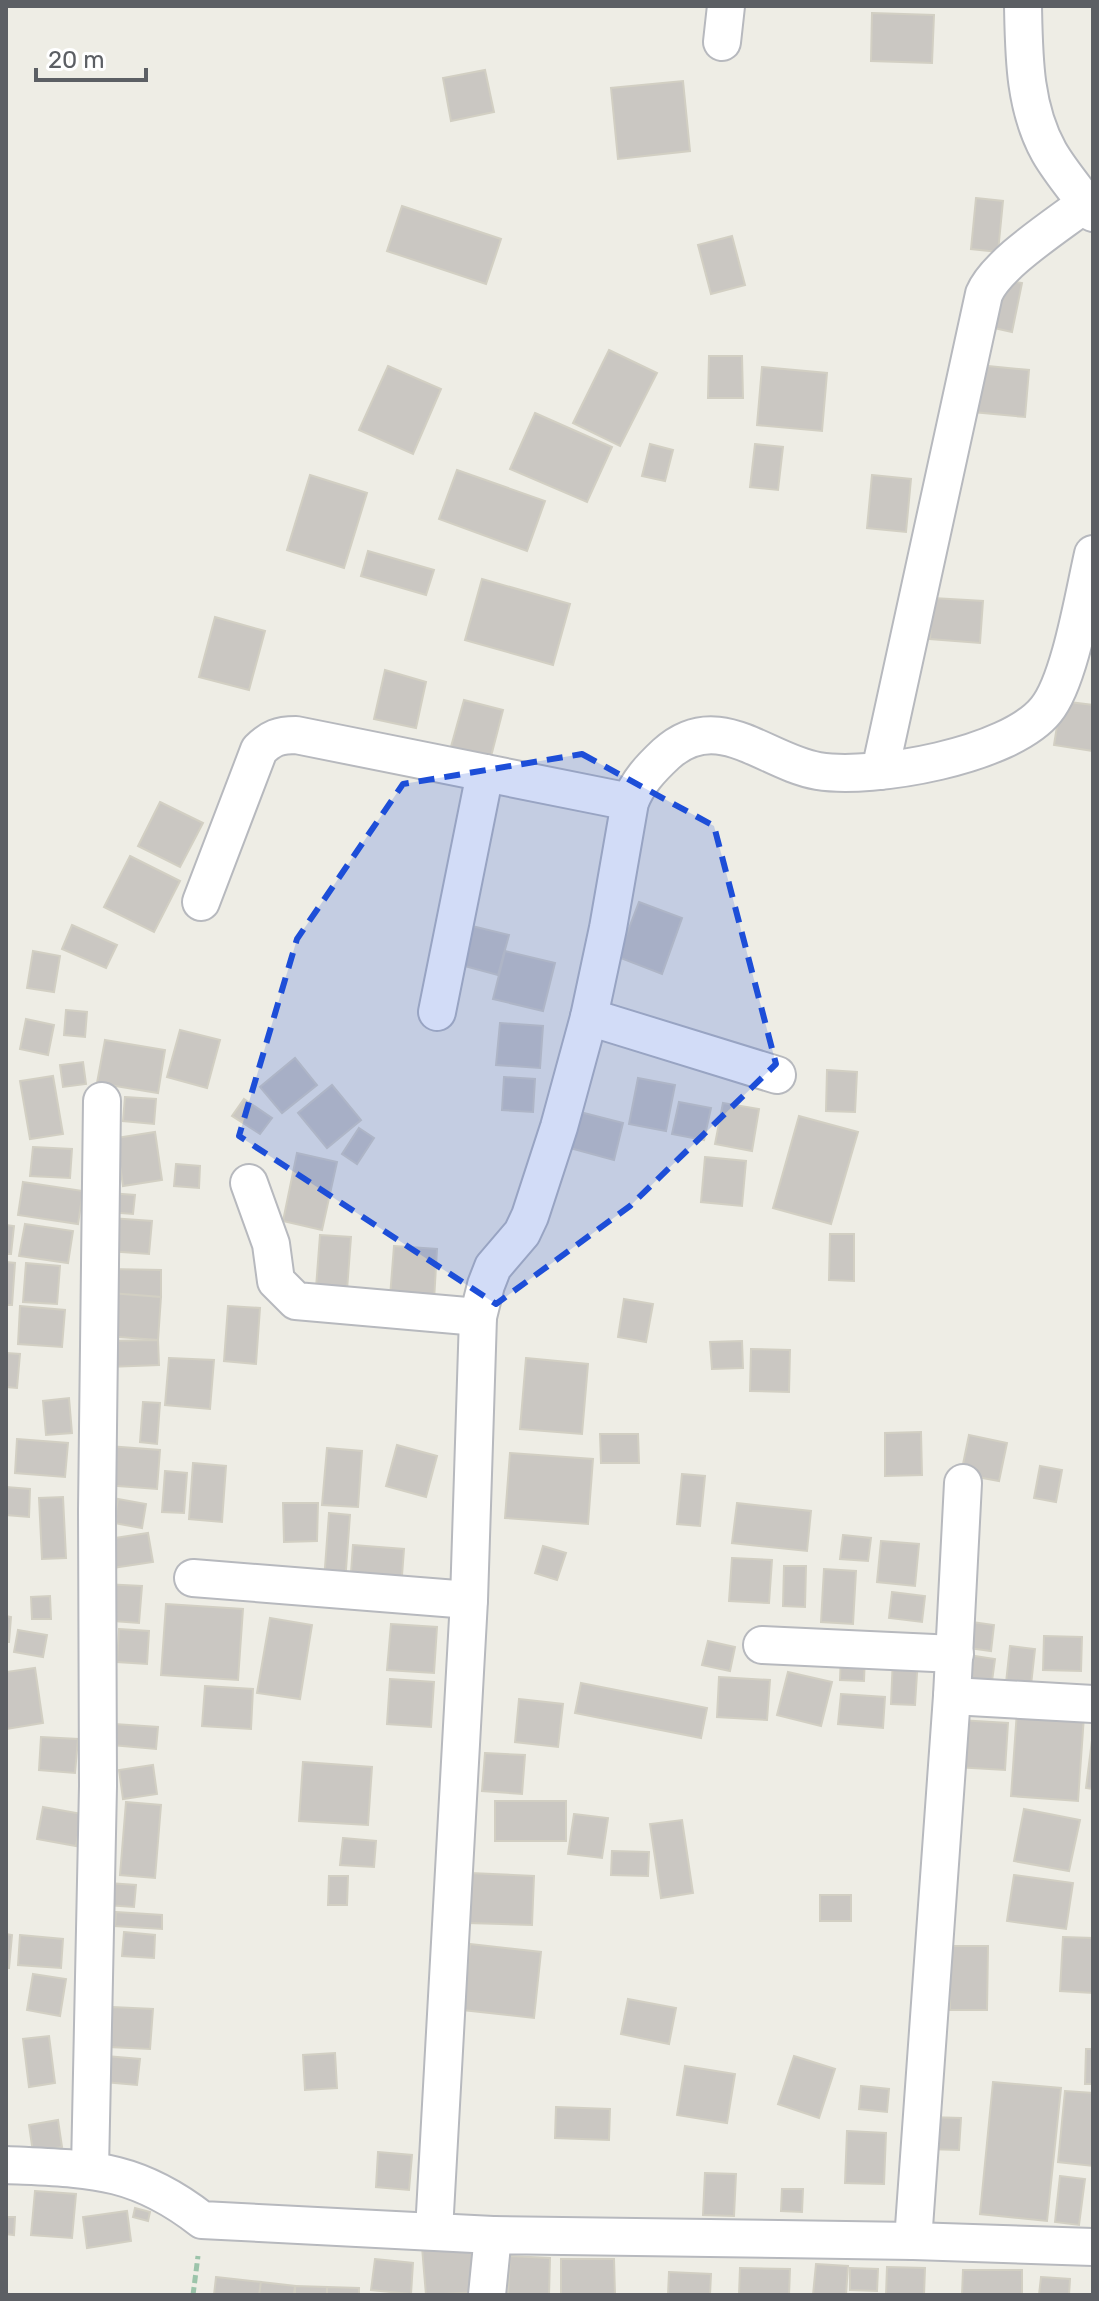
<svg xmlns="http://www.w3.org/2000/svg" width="1099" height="2301" viewBox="0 0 1099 2301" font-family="Rubik,sans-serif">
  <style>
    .building { fill: #cac7c2; stroke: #d2cfc3; stroke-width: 2 }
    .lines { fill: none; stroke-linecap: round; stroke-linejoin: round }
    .street-casing { stroke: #b7b9be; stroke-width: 40 }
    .path { stroke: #9cc4aa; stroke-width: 5; stroke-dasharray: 8 4; stroke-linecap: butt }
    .street { stroke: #fff; stroke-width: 36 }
    .marked { fill: #1d4ed8; fill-opacity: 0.2; stroke: #1d4ed8; stroke-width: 6; stroke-dasharray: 16 10; stroke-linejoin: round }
  </style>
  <rect width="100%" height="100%" fill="#eeede5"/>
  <g class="building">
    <path d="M872,13L934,15L932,63L871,61Z"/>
    <path d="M485,70L494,112L451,121L443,78Z"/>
    <path d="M683,81L690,151L618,159L611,88Z"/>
    <path d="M976,198L1003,201L998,252L971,249Z"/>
    <path d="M402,206L501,239L486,284L387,251Z"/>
    <path d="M732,236L745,285L711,294L698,245Z"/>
    <path d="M994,278L1022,283L1012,332L985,326Z"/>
    <path d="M609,350L657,373L620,446L573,423Z"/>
    <path d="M709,356H742L743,398H708Z"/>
    <path d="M978,365L1029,370L1025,417L973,412Z"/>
    <path d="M388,366L441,389L413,454L359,430Z"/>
    <path d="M762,367L827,373L822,431L757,425Z"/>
    <path d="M535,413L612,447L587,502L510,469Z"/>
    <path d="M650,444L673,450L665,481L642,476Z"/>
    <path d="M755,444L783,447L778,490L750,487Z"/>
    <path d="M457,470L545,501L527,551L439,519Z"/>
    <path d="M310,475L367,493L344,568L287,550Z"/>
    <path d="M872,475L911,479L906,532L867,528Z"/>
    <path d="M368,551L434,570L426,595L361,576Z"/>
    <path d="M482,579L570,604L553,665L465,640Z"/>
    <path d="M933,598L983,601L980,643L930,639Z"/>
    <path d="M215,617L265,631L249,690L199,677Z"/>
    <path d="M385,670L426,682L416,728L374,719Z"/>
    <path d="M464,700L503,710L487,772L447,761Z"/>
    <path d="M1061,701L1093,705V751L1054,745Z"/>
    <path d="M160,802L203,823L180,867L138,846Z"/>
    <path d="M130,856L180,881L154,932L104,907Z"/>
    <path d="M639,902L682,918L662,974L618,957Z"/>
    <path d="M72,925L117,945L106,968L62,949Z"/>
    <path d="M472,926L509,935L498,975L461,965Z"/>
    <path d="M33,951L60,956L54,992L27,988Z"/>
    <path d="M505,951L555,963L543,1011L493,999Z"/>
    <path d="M66,1010L87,1012L85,1037L64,1035Z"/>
    <path d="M26,1019L54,1025L48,1055L20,1049Z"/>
    <path d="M500,1023L543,1026L540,1068L496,1065Z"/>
    <path d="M180,1030L220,1040L207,1088L167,1077Z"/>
    <path d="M105,1040L165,1050L158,1093L97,1083Z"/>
    <path d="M295,1058L317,1085L282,1113L260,1087Z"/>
    <path d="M83,1062L86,1084L63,1087L60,1065Z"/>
    <path d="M827,1070L857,1072L855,1112L826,1111Z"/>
    <path d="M53,1076L63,1134L30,1139L20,1081Z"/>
    <path d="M504,1077L535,1079L533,1112L502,1110Z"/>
    <path d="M638,1078L675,1085L666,1131L629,1124Z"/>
    <path d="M332,1085L361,1120L327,1148L298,1113Z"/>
    <path d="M125,1097L156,1099L154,1124L123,1121Z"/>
    <path d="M244,1099L272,1118L260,1134L232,1116Z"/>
    <path d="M679,1102L711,1108L704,1140L672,1134Z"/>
    <path d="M723,1103L759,1109L752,1151L715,1144Z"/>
    <path d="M580,1112L623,1123L614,1160L570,1148Z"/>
    <path d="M799,1116L858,1132L831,1224L773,1208Z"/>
    <path d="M359,1128L374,1138L357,1164L342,1154Z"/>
    <path d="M155,1132L162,1180L123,1186L116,1138Z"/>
    <path d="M33,1147L72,1149L70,1178L30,1176Z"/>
    <path d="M297,1153L337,1162L322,1230L283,1221Z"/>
    <path d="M705,1157L746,1161L742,1206L701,1202Z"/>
    <path d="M176,1164L200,1166L199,1188L174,1186Z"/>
    <path d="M23,1182L83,1191L78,1224L18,1215Z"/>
    <path d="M109,1193L135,1195L133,1214L108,1212Z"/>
    <path d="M110,1218L152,1221L149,1254L108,1251Z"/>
    <path d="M25,1224L73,1231L68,1263L19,1256Z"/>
    <path d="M6,1225L14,1226L11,1254H6Z"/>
    <path d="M830,1234H854V1281L829,1280Z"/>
    <path d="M320,1235L351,1237L347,1290L316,1288Z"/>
    <path d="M394,1246L437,1249L434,1301L390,1297Z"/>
    <path d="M6,1262L15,1263L12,1305H6Z"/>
    <path d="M26,1263L60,1266L57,1304L23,1302Z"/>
    <path d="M109,1269L161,1270V1297L109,1296Z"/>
    <path d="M110,1293L161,1297L158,1340L106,1336Z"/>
    <path d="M624,1299L653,1304L646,1342L618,1337Z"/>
    <path d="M20,1306L65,1310L62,1347L18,1344Z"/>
    <path d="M228,1306L260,1308L256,1364L224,1361Z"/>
    <path d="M158,1340L159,1365L108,1367L107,1341Z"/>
    <path d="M742,1341L743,1368L712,1369L710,1342Z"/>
    <path d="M751,1349L790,1350L789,1392L750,1391Z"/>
    <path d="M6,1353L20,1354L17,1388L6,1387Z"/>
    <path d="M169,1358L214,1360L210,1409L165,1405Z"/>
    <path d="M526,1358L588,1364L582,1434L520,1429Z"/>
    <path d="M69,1398L72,1433L46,1435L43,1401Z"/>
    <path d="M143,1402L160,1403L157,1444L140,1442Z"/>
    <path d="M921,1432L922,1475L885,1476V1433Z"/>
    <path d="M600,1434H638L639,1463H601Z"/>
    <path d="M969,1435L1007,1443L999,1481L961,1474Z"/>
    <path d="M17,1439L68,1443L65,1477L15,1473Z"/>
    <path d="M397,1445L437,1456L426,1497L386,1486Z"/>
    <path d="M108,1446L160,1450L157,1489L105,1485Z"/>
    <path d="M327,1448L362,1451L358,1507L322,1505Z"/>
    <path d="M510,1453L593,1459L588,1524L505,1518Z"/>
    <path d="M193,1463L226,1466L222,1522L189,1519Z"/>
    <path d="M1040,1466L1062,1470L1056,1502L1034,1498Z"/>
    <path d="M165,1471L187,1473L184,1513L162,1512Z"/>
    <path d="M682,1474L705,1476L700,1526L677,1524Z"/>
    <path d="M6,1487L30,1489L29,1517L6,1515Z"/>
    <path d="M63,1497L66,1558L42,1559L39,1498Z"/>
    <path d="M118,1499L146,1504L142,1528L114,1523Z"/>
    <path d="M283,1503H318L317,1541L284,1542Z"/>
    <path d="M737,1503L811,1511L807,1551L732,1543Z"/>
    <path d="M329,1513L350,1515L345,1583L324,1581Z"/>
    <path d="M148,1533L153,1562L112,1568L108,1539Z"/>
    <path d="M843,1535L871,1538L868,1561L840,1559Z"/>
    <path d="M881,1541L919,1544L915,1586L877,1582Z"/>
    <path d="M353,1545L404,1549L401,1589L350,1586Z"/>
    <path d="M543,1546L566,1553L557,1580L535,1573Z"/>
    <path d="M732,1558L772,1560L769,1603L729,1601Z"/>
    <path d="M784,1566H806L805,1607L783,1606Z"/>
    <path d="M824,1569L856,1571L853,1624L821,1622Z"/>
    <path d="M103,1584L142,1586L139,1623L100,1620Z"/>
    <path d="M892,1592L925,1596L922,1622L889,1618Z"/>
    <path d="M50,1596L51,1619H32L31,1597Z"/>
    <path d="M166,1604L243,1609L238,1680L161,1675Z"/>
    <path d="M6,1616L11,1617L9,1642H6Z"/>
    <path d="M270,1618L312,1625L300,1699L257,1693Z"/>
    <path d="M965,1621L994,1625L991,1651L961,1647Z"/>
    <path d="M391,1624L437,1627L434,1673L387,1670Z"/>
    <path d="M119,1629L149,1631L147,1664L117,1662Z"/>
    <path d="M18,1630L47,1635L43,1657L14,1652Z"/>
    <path d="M1044,1636L1082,1637L1081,1671L1043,1670Z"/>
    <path d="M708,1641L735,1647L730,1671L702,1665Z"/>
    <path d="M1010,1646L1035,1649L1030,1694L1005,1692Z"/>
    <path d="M841,1653L865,1655L864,1681L840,1680Z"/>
    <path d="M962,1654L995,1659L990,1696L957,1692Z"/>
    <path d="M893,1657L918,1658L915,1705L891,1704Z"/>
    <path d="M35,1668L43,1723L6,1729V1672Z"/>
    <path d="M788,1672L832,1682L821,1726L777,1715Z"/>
    <path d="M719,1677L770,1680L767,1720L717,1717Z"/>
    <path d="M390,1679L434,1682L431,1727L387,1724Z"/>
    <path d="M581,1683L707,1708L701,1738L575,1713Z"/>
    <path d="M205,1686L253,1689L251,1729L202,1726Z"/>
    <path d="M841,1694L885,1697L883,1728L838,1724Z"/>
    <path d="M519,1699L563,1704L558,1747L515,1742Z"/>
    <path d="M1017,1711L1084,1716L1078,1801L1011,1796Z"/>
    <path d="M959,1720L1008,1723L1005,1770L956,1767Z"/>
    <path d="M114,1724L158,1727L156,1749L112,1745Z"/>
    <path d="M1093,1732V1789L1086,1788Z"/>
    <path d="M41,1737L78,1739L75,1773L39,1770Z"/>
    <path d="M485,1753L525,1755L522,1794L482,1791Z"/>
    <path d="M303,1762L372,1767L368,1825L299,1821Z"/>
    <path d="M153,1765L157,1794L123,1799L119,1770Z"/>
    <rect x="495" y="1801" width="71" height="40"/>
    <path d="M126,1802L161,1805L155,1878L120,1875Z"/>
    <path d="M43,1807L82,1814L76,1846L37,1839Z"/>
    <path d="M1024,1809L1080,1820L1069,1871L1014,1861Z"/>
    <path d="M574,1814L608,1818L602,1858L568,1854Z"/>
    <path d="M682,1820L693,1893L661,1898L650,1824Z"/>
    <path d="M343,1838L376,1841L374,1867L340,1865Z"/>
    <path d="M612,1851L649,1852L648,1876L611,1875Z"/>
    <path d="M470,1873L534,1876L532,1925L468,1923Z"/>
    <path d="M1014,1875L1073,1883L1066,1929L1007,1921Z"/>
    <path d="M329,1876H348L347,1905H328Z"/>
    <path d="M108,1883L136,1885L134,1907L106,1905Z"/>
    <rect x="820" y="1895" width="31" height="26"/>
    <path d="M116,1912L162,1915V1929L115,1926Z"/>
    <path d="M124,1932L155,1935L154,1958L122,1956Z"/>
    <path d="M6,1934L12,1935L9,1968H6Z"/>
    <path d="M20,1935L63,1939L61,1968L18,1965Z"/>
    <path d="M1063,1937L1093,1938V1993L1060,1991Z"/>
    <path d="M470,1944L541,1952L534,2018L463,2010Z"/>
    <path d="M950,1946H988L987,2010H950Z"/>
    <path d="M33,1974L66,1979L60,2016L27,2010Z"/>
    <path d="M628,1999L676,2008L669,2044L621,2034Z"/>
    <path d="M112,2007L153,2009L150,2049L109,2047Z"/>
    <path d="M49,2036L55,2083L29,2087L23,2039Z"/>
    <path d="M1086,2049H1093V2084H1085Z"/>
    <path d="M335,2053L337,2088L305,2090L303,2055Z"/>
    <path d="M94,2055L140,2059L137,2085L93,2081Z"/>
    <path d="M794,2056L835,2069L819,2118L778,2104Z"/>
    <path d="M685,2066L735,2074L727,2123L677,2115Z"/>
    <path d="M993,2082L1061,2088L1047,2221L980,2214Z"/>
    <path d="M861,2086L889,2089L887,2112L859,2109Z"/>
    <path d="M1065,2091L1093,2093V2166L1058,2162Z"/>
    <path d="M556,2107L610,2109L609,2140L555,2138Z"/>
    <path d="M928,2117L961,2118L959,2150L927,2149Z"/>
    <path d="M58,2120L62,2147L33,2152L29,2125Z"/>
    <path d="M847,2131L886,2133L884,2184L845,2183Z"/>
    <path d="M378,2152L412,2155L409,2190L376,2187Z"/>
    <path d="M705,2173L736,2174L734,2216L703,2215Z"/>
    <path d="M1060,2176L1085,2179L1079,2225L1055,2222Z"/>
    <path d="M782,2189H803L802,2212L781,2211Z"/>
    <path d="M35,2191L76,2194L72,2238L31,2235Z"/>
    <path d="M135,2208L150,2212L148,2221L133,2217Z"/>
    <path d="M127,2211L131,2241L87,2248L83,2217Z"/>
    <path d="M6,2217H15L14,2235L6,2234Z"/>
    <path d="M474,2244L478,2292L426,2295L422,2247Z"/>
    <path d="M510,2256L550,2258L549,2295H508Z"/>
    <path d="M375,2259L413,2263L411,2294L371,2290Z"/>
    <path d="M561,2259H614L615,2295H561Z"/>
    <path d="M816,2264L848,2266L846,2295H813Z"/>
    <path d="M887,2267L925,2268L924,2295H886Z"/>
    <path d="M740,2268L790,2269L789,2295H739Z"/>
    <path d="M850,2268L878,2269L877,2291L850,2290Z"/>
    <path d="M963,2270H1022V2295H962Z"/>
    <path d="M669,2272L711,2274L710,2295H668Z"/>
    <path d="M216,2277L261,2282L260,2295H214Z"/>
    <path d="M1041,2277L1070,2279L1069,2295H1039Z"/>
    <path d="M261,2282L295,2286L294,2295H259Z"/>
    <path d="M295,2286L327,2287V2295H295Z"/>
    <path d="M327,2287L359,2288V2295H327Z"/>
  </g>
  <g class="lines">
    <g class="street-casing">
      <g id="street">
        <path d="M1023,6C1024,56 1024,107 1049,152C1061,173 1079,193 1093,213"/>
        <path d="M722,42L726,6"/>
        <path d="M880,771L984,294C997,263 1058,225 1086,203"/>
        <path d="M201,902L259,750C271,738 279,735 296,735L630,802"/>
        <path d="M437,1012L485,773"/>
        <path d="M589,1017L777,1075"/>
        <path d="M249,1183L271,1244L276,1281L296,1301L478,1317"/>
        <path d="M193,1578L469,1600"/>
        <path d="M762,1645L955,1654"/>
        <path d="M952,1696L1093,1704"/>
        <path d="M6,2165C88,2169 134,2167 202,2220L493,2235"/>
        <path d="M90,2169L98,1786L97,1510L102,1101"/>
        <path d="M434,2231L469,1600L478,1317L486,1285L493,1267L522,1233L530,1216L559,1127L589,1017L608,928L630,802C638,782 650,769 666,754C718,707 765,762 818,771C873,780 1009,756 1046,710C1070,681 1084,593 1093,554"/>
        <path d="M913,2241L952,1696L963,1483"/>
        <path d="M487,2295L493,2235L913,2241L1093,2247"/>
      </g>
    </g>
    <path class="path" d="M193,2295L198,2256"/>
    <use href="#street" class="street"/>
  </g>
  <path class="marked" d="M582,754L714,826L776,1064L630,1206L496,1304L239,1136L297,939L403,784Z"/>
  <rect width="1099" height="2301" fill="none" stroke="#5c5f64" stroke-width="16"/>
  <path d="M36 68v12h110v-12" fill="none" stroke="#5c5f64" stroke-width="4"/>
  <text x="48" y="68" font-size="24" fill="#5c5f64" stroke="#ffffff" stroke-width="6" paint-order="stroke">20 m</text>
</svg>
